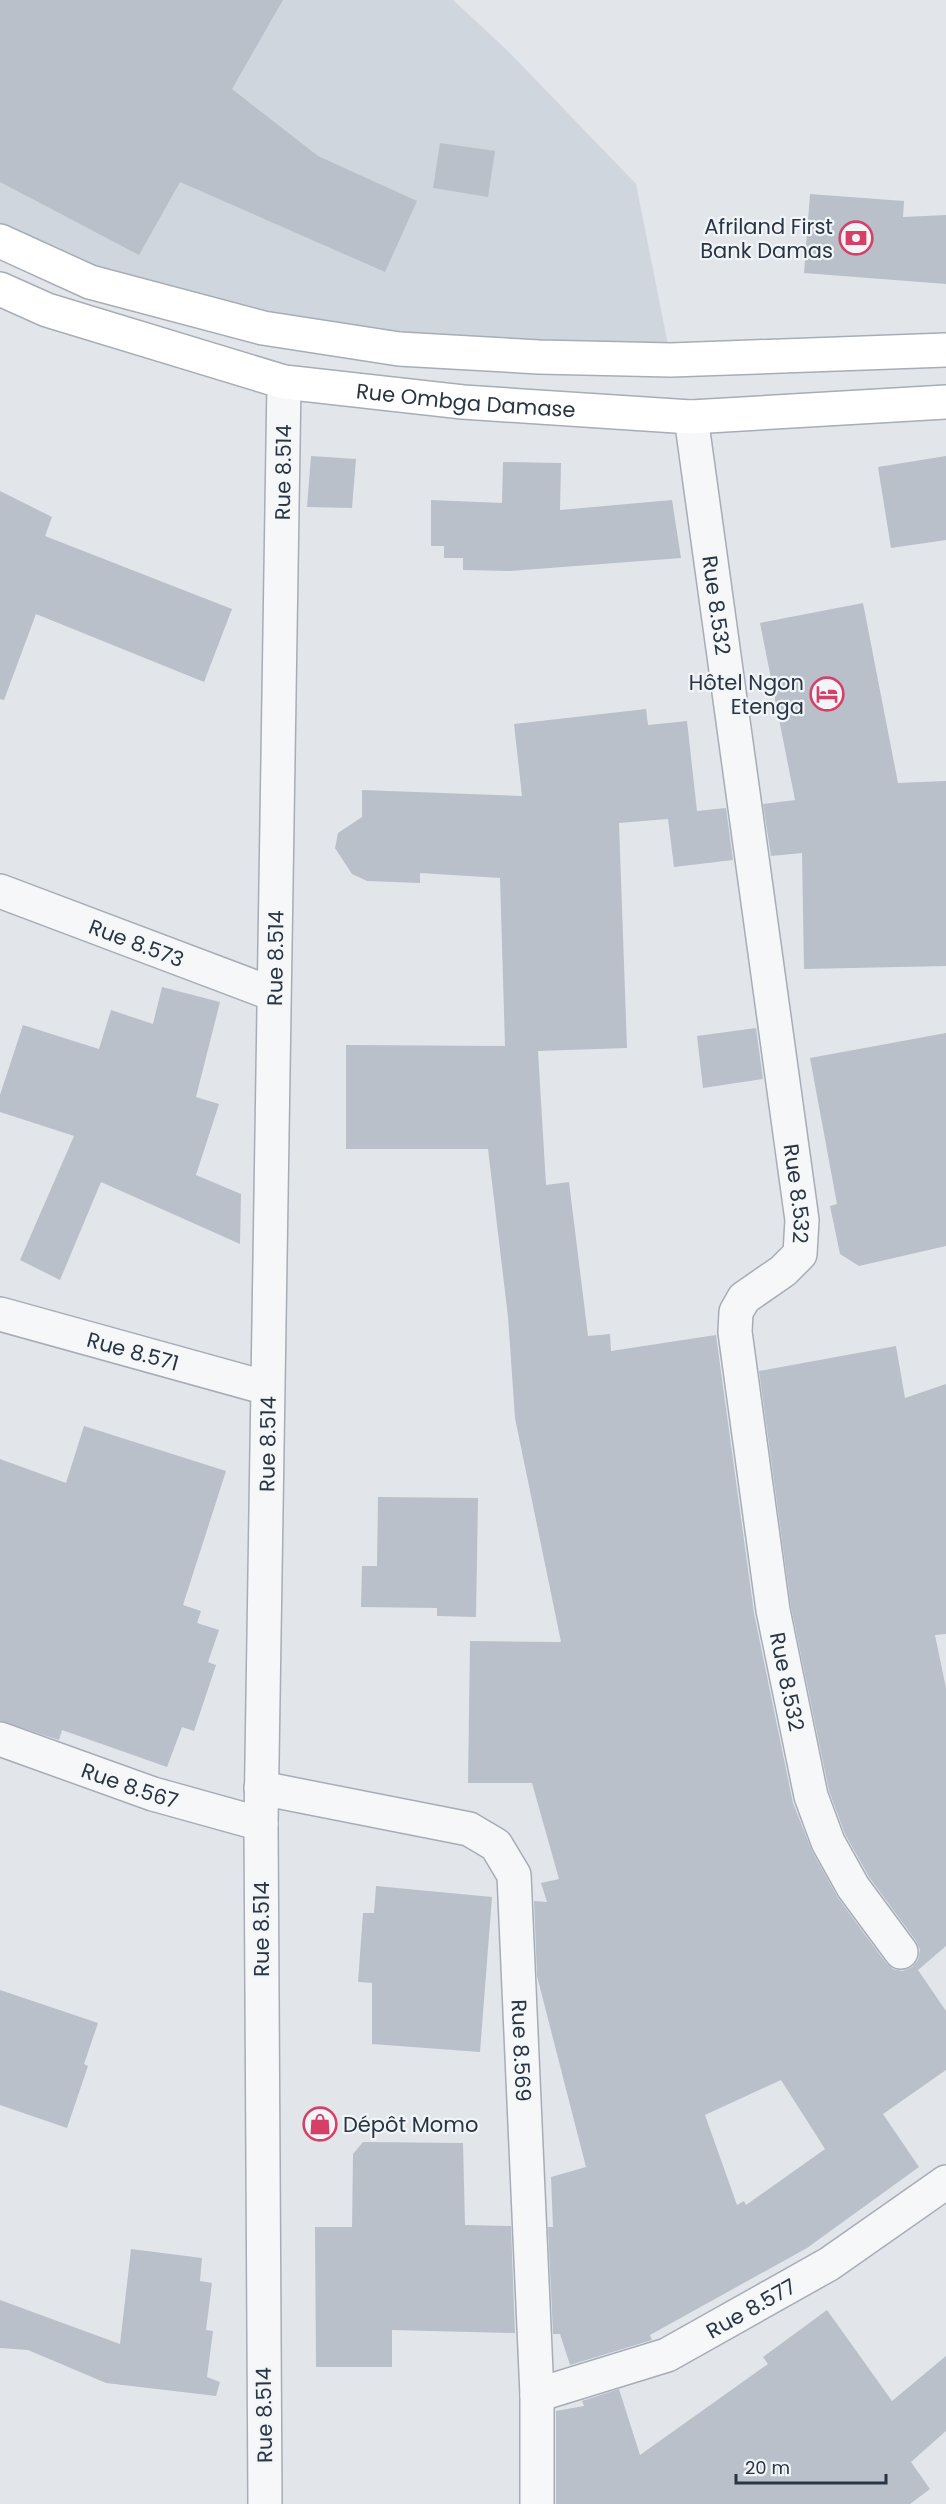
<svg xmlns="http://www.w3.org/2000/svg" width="946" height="2504" viewBox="0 0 946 2504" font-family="Poppins,sans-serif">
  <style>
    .built { fill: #d0d6dd }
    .building { fill: #b9c0c9; fill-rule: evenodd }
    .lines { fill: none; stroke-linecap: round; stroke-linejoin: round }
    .minor-casing { stroke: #a7adb6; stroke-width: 36 }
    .secondary-casing { stroke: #a7adb6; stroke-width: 36 }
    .minor { stroke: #f5f7f9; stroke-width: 33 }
    .secondary { stroke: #fff; stroke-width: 33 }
    .labels { text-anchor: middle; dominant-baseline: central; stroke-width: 4.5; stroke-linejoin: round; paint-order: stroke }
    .poi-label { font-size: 21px; fill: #293544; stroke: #f2f5f8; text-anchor: end }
    .street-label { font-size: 21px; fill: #293544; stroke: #f2f5f8 }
  </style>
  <rect width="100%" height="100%" fill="#e2e6eb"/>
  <path class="built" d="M0,0H453L509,52L636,184L671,360L399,349L0,241Z"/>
  <g class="building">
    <path d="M0,0H283L232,89L318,156L417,201L385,272L180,182L139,255L0,182Z"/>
    <path d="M440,143L495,151L488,197L433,188Z"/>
    <path d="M810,194L904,201L903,217L946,215V284L804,273Z"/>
    <path d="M311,456L356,459L352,508L307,507Z"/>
    <path d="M946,456V540L891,548L878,467Z"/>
    <path d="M503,462L561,463L560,510L672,500L681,558L510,571L463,570V558H444V546H431V500L502,503Z"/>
    <path d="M0,491L52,517L45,536L232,609L204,682L36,614L4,700L0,699Z"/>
    <path d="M863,603L898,783L946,781V966L804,969L802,853L771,856L763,804L795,800L760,623Z"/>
    <path d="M646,709L648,725L687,721L697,811L726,808L733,860L674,867L668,819L619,823L627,1048L538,1051L546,1185L569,1182L588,1336L610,1334L611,1351L716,1335L754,1613L793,1803L812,1851L838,1898L886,1963L893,1969L903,1971L912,1967L918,1960L920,1950L916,1941L869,1877L845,1834L829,1791L791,1607L759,1371L896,1346L905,1398L946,1384V1634L935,1635L946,1688V1946L918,1970L946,2011V2070L883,2114L919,2167L807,2248L650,2335L652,2340L570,2365L560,2334H553L548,2227H553L551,2177L586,2167L537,1976L534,1901L547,1902L541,1883L559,1879L532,1783H468L470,1641L561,1642L515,1418L508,1317L488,1149H346V1045L505,1046L500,878L420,873V883L367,881L352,874L335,848L338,833L362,817V790L522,796L514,724ZM781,2080L825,2149L746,2205L744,2201L737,2205L705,2115Z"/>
    <path d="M162,987L220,1002L196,1097L219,1104L196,1175L241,1194L240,1244L101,1182L60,1280L20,1260L74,1136L0,1112V1095L23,1025L99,1049L111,1010L153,1024Z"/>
    <path d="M756,1028L763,1079L703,1088L697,1036Z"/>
    <path d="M946,1033V1246L859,1266L840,1254L830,1206L837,1204L810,1058Z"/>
    <path d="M84,1426L226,1471L183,1605L201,1611L197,1623L219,1630L208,1662L216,1665L194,1731L182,1727L167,1767L62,1730L59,1740L0,1721V1459L66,1483Z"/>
    <path d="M378,1497L478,1498L476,1617L437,1616V1608L361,1607L362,1566H377Z"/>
    <path d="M376,1886L492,1897L480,2052L372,2044V1983L358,1982L363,1913H374Z"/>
    <path d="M0,1990L98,2023L84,2064L88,2066L67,2128L0,2105Z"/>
    <path d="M363,2142L463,2143L465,2225L511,2226L515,2333L392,2330V2367H316L315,2227H352L353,2154Z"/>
    <path d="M131,2249L202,2258L200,2281L212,2283L206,2330L213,2331L207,2377L220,2382L216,2396L106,2383L28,2350L0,2348V2300L120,2344Z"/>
    <path d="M827,2310L892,2401L946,2356V2431L911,2462L930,2489L910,2504H556V2411L584,2406L582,2401L619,2389L640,2455L768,2364L763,2357Z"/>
  </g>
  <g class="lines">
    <g class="minor-casing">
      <g id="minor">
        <path id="s1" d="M691,417L802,1220L800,1254L783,1271L744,1298L736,1312L735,1332L773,1610L811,1796L828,1842L853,1887L901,1952"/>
        <path id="s2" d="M0,891L273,994"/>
        <path id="s3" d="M0,1314L267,1388"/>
        <path id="s4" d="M0,1739L153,1794L261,1824"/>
        <path id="s5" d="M261,1788L469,1829L496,1845L514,1875L537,2395V2504"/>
        <path id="s6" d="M537,2395L667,2355L829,2264L946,2182"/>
        <path id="s7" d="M265,2504L261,1824L284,382"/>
      </g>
    </g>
    <g class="secondary-casing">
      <g id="secondary">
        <path d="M0,241L90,282L263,328L399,349L539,357L671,360L946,350"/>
        <path id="s8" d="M0,289L47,310L284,382L463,402L691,417L946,402"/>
      </g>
    </g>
    <use href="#minor" class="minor"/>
    <use href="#secondary" class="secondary"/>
  </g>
  <defs>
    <g id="bank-ring" transform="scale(1.725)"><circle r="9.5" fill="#f2f5f8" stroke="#d64066" stroke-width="1.5"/><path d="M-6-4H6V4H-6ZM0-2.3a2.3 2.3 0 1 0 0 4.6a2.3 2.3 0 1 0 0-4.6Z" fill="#d64066"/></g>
    <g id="hotel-ring" transform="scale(1.725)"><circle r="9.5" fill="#f2f5f8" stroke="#d64066" stroke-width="1.5"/><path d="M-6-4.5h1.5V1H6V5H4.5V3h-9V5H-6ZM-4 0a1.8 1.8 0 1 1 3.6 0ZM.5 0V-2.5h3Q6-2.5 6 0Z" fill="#d64066"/></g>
    <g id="shop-ring" transform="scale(1.725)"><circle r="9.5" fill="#f2f5f8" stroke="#d64066" stroke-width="1.5"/><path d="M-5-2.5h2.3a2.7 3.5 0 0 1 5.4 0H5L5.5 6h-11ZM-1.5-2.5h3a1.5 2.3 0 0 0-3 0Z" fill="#d64066"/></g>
  </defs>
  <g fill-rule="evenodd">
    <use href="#bank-ring" x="856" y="238"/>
    <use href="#hotel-ring" x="827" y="694"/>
    <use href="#shop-ring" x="320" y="2124"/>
  </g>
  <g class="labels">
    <g class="poi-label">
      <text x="833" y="226">Afriland First<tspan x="833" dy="24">Bank Damas</tspan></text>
      <text x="804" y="682">Hôtel Ngon<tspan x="804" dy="24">Etenga</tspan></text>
      <text x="343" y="2124" text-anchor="start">Dépôt Momo</text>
    </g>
    <g class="street-label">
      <text stroke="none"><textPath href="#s8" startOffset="482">Rue Ombga Damase</textPath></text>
      <text stroke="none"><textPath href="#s7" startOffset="2032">Rue 8.514</textPath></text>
      <text stroke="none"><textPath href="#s1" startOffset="190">Rue 8.532</textPath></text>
      <text stroke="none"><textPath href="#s2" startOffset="146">Rue 8.573</textPath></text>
      <text stroke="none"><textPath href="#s7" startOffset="1546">Rue 8.514</textPath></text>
      <text stroke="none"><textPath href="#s1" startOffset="784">Rue 8.532</textPath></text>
      <text stroke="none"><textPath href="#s3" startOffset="138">Rue 8.571</textPath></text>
      <text stroke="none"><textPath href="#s7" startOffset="1060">Rue 8.514</textPath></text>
      <text stroke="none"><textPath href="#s1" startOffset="1306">Rue 8.532</textPath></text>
      <text stroke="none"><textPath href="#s4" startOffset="138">Rue 8.567</textPath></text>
      <text transform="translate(261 1929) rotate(-90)">Rue 8.514</text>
      <text stroke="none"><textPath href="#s5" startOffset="454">Rue 8.569</textPath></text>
      <text stroke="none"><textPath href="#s6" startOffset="232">Rue 8.577</textPath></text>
      <text transform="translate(264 2415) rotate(-91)">Rue 8.514</text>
    </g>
  </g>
  <path d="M736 2474v9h150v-9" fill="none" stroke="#293544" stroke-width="3"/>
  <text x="745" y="2474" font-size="18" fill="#293544" stroke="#f2f5f8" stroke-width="4.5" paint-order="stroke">20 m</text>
</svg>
